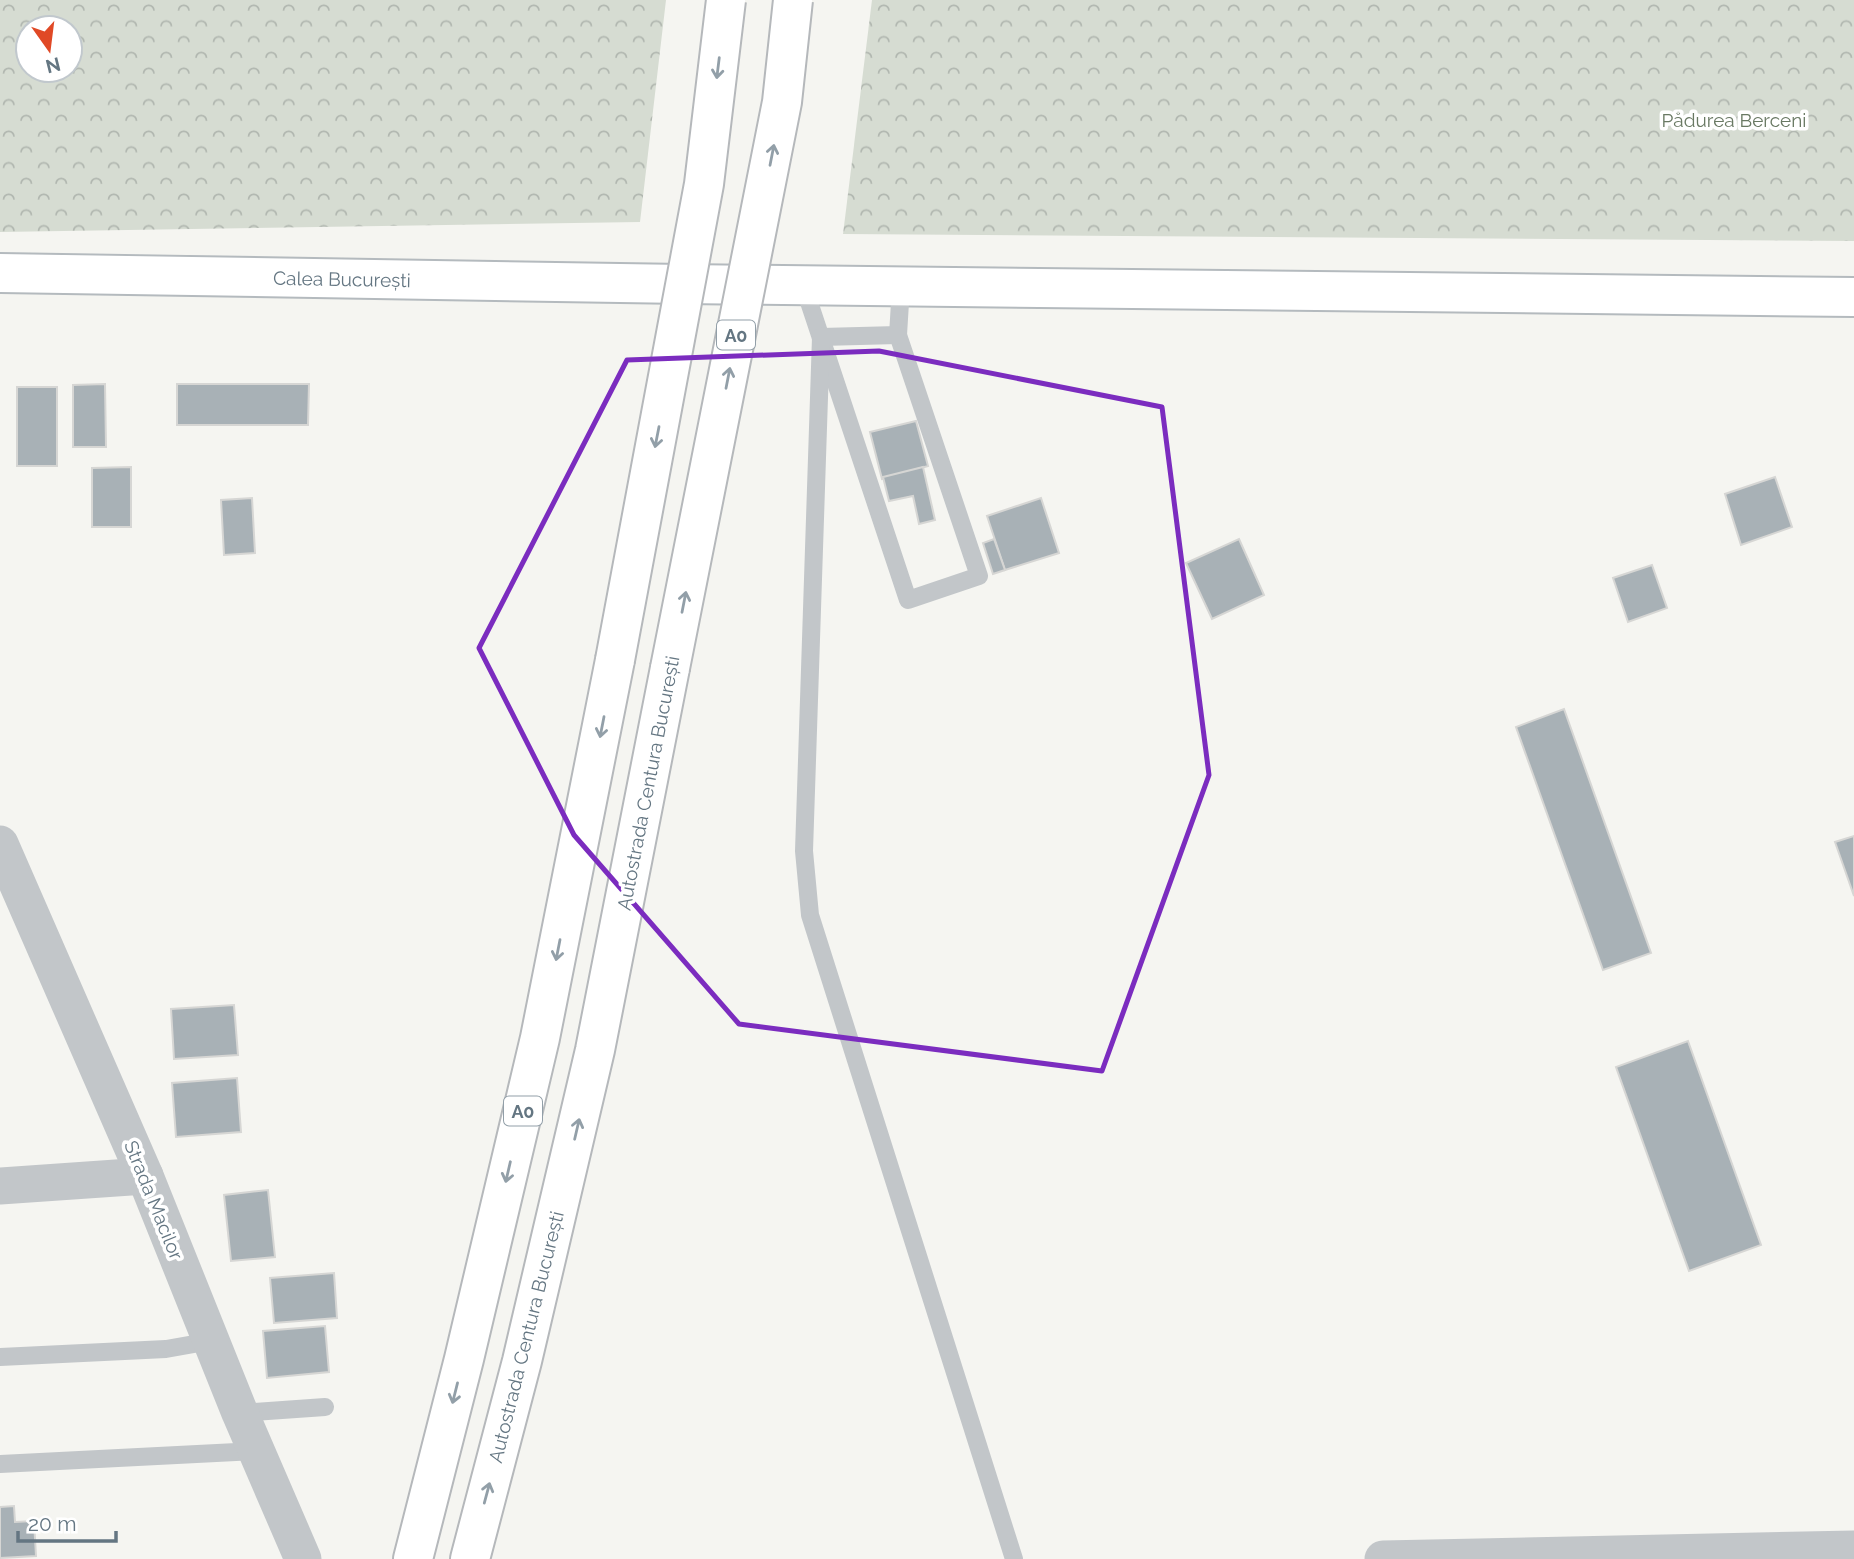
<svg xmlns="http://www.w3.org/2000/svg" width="1854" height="1559" viewBox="0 0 1854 1559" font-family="Raleway,sans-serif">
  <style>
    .forest { fill: url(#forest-crowns); fill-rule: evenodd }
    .building { fill: #a8b1b6; stroke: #d6d6d4; stroke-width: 2 }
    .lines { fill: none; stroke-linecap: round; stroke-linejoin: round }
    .secondary-casing { stroke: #b4babe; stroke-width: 42 }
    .highway-casing { stroke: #b5b8bb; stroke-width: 42 }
    .lane { stroke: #c2c6c9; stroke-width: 18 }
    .street { stroke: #c2c6c9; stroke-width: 37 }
    .secondary { stroke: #fff; stroke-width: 38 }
    .highway { stroke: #fff; stroke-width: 38 }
    .highway-bridge-casing { stroke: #b5b8bb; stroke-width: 42; stroke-linecap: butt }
    .highway-bridge { stroke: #fff; stroke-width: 38 }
    .oneway { stroke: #929fa8 }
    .marked { fill: none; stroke: #7b2cbf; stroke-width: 5; stroke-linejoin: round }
    .labels { text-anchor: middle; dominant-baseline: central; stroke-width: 7; stroke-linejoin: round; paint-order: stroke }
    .shield { fill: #fff; stroke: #929fa8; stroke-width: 2 }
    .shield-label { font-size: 18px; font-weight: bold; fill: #647682 }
    .park-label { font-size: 19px; fill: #697963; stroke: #fff }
    .street-label { font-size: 19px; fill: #647682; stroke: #fff }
  </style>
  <defs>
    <pattern id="forest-crowns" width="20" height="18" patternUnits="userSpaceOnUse" patternTransform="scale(1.75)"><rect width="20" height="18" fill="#d6dcd2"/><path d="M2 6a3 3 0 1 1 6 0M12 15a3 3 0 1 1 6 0" fill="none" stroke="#b1b7b0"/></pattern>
  </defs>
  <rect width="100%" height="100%" fill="#f5f5f1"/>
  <g class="forest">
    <path d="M0,0H666L640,222L0,232ZM70,28V70H28V28Z"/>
    <path d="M872,0H1854V241L843,234Z"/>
  </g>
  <g class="building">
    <path d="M105,384L106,447H73V385Z"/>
    <path d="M177,384H309L308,425H177Z"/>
    <rect x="17" y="387" width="40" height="79"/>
    <path d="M916,421L928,466L882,479L870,432Z"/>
    <path d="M131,467V527H92V468Z"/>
    <path d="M923,467L935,520L919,524L913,496L889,501L883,477Z"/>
    <path d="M1775,477L1792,527L1741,545L1725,494Z"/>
    <path d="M252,498L255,553L224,555L221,500Z"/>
    <path d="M1041,498L1059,553L1005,570L987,516Z"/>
    <path d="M994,539L1005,570L993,574L983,543Z"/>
    <path d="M1239,539L1264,595L1212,619L1186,563Z"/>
    <path d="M1652,565L1667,608L1628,622L1613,578Z"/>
    <path d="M1564,709L1651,953L1603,970L1516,727Z"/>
    <path d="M1854,836V896L1835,842Z"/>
    <path d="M234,1005L238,1055L174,1059L171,1009Z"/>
    <path d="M1688,1041L1761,1245L1689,1271L1616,1067Z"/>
    <path d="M237,1078L241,1132L176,1137L172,1083Z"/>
    <path d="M268,1190L275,1257L231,1261L224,1195Z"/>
    <path d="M334,1273L337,1318L274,1323L270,1278Z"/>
    <path d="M325,1326L329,1372L267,1378L263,1331Z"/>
    <path d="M14,1506L15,1522L34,1521L36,1556L0,1558V1507Z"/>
  </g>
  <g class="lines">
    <g class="secondary-casing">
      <path id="secondary" d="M0,273L684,284L1854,297"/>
    </g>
    <g class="highway-casing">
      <g id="highway">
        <path d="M413,1559L464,1359L540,1038L615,660"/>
        <path d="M470,1559L522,1361L595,1050L670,668"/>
      </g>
    </g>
    <g class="lane">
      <path d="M803,284L908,600L979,576L898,335"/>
      <path d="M901,286L898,335L821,337L804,851L810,915L1014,1559"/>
      <path d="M0,1357L166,1349L211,1341"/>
      <path d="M240,1413L325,1407"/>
      <path d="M0,1464L257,1451"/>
    </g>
    <g class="street">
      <path d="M0,844L145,1176L240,1413L303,1559"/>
      <path d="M0,1186L145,1176"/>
      <path d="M1383,1559L1854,1549"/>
    </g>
    <use href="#secondary" class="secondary"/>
    <use href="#highway" class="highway"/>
    <g class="highway-bridge-casing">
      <g id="highway-bridge">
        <path d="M615,660L704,184L726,0"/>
        <path d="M670,668L782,102L793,0"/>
      </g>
    </g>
    <use href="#highway-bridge" class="highway-bridge"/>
  </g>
  <defs><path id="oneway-shaft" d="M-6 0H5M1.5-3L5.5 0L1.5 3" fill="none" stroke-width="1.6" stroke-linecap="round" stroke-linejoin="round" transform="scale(1.75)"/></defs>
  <g class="oneway">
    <use href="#oneway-shaft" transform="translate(718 68) rotate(97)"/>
    <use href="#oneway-shaft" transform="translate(772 155) rotate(-79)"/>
    <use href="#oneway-shaft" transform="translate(728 378) rotate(-79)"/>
    <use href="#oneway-shaft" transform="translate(657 437) rotate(101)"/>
    <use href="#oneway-shaft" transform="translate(684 602) rotate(-79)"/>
    <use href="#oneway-shaft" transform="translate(602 727) rotate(101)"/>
    <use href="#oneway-shaft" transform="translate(558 950) rotate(101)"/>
    <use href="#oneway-shaft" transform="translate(577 1129) rotate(-77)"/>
    <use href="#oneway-shaft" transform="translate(508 1172) rotate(103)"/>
    <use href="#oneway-shaft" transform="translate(455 1393) rotate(104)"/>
    <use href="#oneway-shaft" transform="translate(487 1493) rotate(-75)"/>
  </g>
  <path class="marked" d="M879,351L1162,407L1209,775L1102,1071L739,1024L574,835L479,648L627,360Z"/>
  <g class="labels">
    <g class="shield">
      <rect x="717" y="320.5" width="38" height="29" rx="5"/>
      <rect x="504" y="1096.5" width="38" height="29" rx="5"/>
    </g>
    <g class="shield-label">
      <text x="736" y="335">A0</text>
      <text x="523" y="1111">A0</text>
    </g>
    <g class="park-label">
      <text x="1734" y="120">Pădurea Berceni</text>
    </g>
    <g class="street-label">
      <text transform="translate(342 279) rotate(1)">Calea București</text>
      <text transform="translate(648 783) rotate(-79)">Autostrada Centura București</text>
      <text transform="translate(154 1200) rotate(68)">Strada Macilor</text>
      <text transform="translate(526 1337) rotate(-76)">Autostrada Centura București</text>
    </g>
  </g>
  <g transform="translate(49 49) rotate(166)"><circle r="33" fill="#ffffff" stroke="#c1c8cd" stroke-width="2"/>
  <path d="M0-5L12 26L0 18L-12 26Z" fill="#e04926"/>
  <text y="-10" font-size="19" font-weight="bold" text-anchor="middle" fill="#647682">N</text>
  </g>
  <path d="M18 1531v10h98v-10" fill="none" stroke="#647682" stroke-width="3.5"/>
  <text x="28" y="1531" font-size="21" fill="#647682" stroke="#ffffff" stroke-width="5" paint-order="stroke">20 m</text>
</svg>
